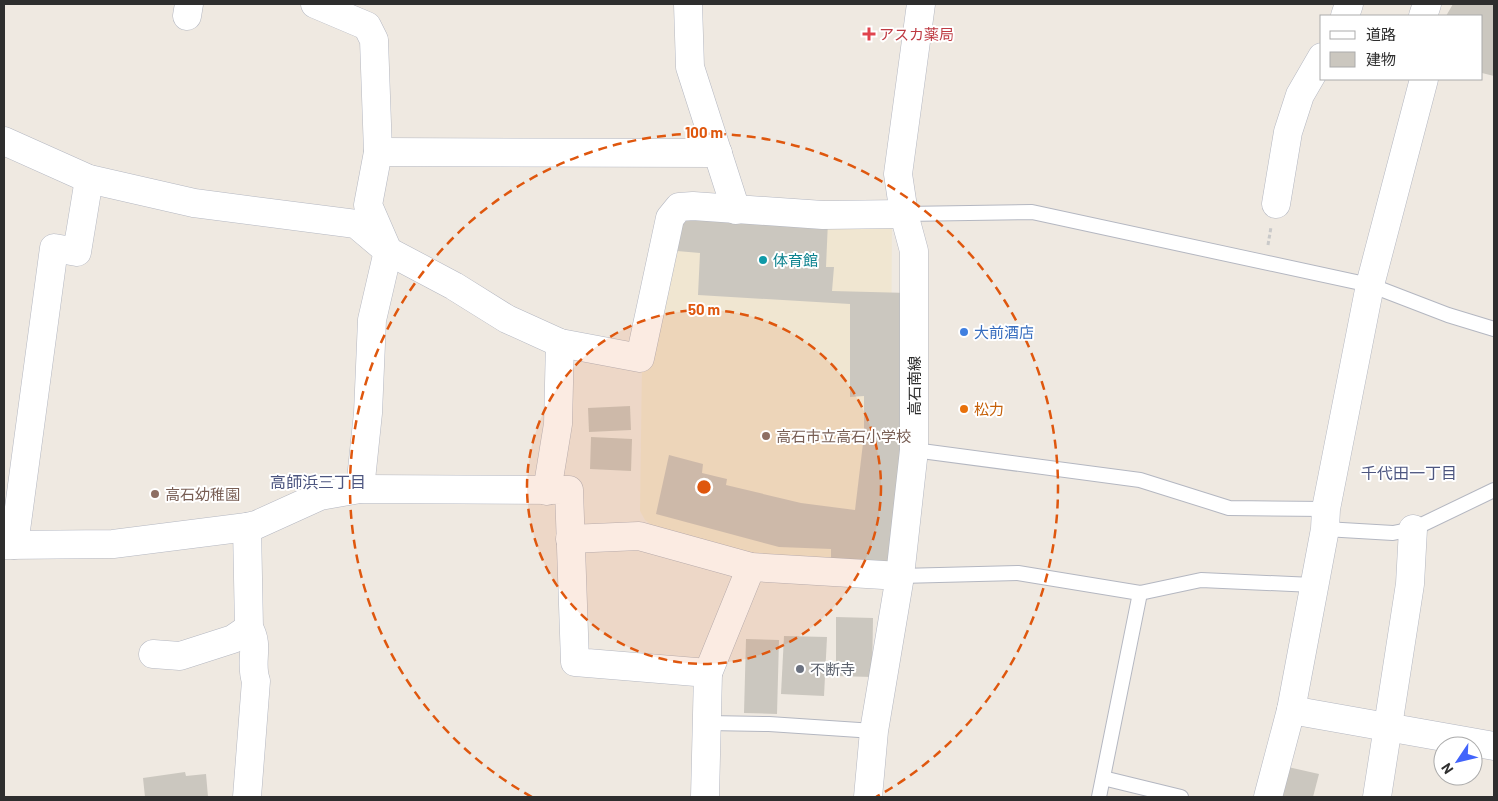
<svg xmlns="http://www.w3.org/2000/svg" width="1498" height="801" viewBox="0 0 1498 801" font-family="Barlow,'Noto Sans JP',sans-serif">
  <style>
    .education { fill: #f0e6d1 }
    .building { fill: #cbc7bf }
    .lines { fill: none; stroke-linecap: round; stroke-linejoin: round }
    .lane-casing { stroke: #b4b7c1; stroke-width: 16 }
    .street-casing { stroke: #b4b7c1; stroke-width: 29 }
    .secondary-casing { stroke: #b4b7c1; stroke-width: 29 }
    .path { stroke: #c9c9c9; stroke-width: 3; stroke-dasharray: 4 2.5; stroke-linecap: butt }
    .lane { stroke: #fff; stroke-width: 14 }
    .street { stroke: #fff; stroke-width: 28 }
    .secondary { stroke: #fff; stroke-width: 28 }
    .ring { fill: none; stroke: #df570e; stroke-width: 2.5; stroke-dasharray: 9 6 }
    .health-dot { fill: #e0444e; stroke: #fff; stroke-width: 2 }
    .culture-dot { fill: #0f9aa8; stroke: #fff; stroke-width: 2 }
    .shop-dot { fill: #3f7fe0; stroke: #fff; stroke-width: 2 }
    .food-dot { fill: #e8710a; stroke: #fff; stroke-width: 2 }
    .education-dot { fill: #8d6e63; stroke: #fff; stroke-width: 2 }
    .worship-dot { fill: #6b7280; stroke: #fff; stroke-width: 2 }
    .labels { text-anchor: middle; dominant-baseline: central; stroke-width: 4; stroke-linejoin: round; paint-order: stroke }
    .health-label { font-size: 15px; fill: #be3a42; stroke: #fff; text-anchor: start }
    .culture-label { font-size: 15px; fill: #0d838f; stroke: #fff; text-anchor: start }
    .shop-label { font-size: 15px; fill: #366cbe; stroke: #fff; text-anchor: start }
    .street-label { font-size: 15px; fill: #2e2e2e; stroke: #fff }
    .food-label { font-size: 15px; fill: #c56008; stroke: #fff; text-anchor: start }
    .education-label { font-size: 15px; fill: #785e54; stroke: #fff; text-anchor: start }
    .worship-label { font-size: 15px; fill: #5b616d; stroke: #fff; text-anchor: start }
    .neighbourhood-label { font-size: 16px; fill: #4d5680; stroke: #fff }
    .centre { fill: #df570e; stroke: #fff; stroke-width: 2.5 }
    .ring-label { font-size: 15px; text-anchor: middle; font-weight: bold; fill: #df570e; stroke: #fff; stroke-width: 4; stroke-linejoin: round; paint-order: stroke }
  </style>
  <rect width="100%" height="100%" fill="#efe9e1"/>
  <path class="education" d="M892,219L890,569L788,561L720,547L654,527L645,520L640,511L642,362L674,229Z"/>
  <g class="building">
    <path d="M1453,4H1494V76L1482,73V16H1446Z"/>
    <path d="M678,219L828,221L826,267H834L832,291L909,293L908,424L890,566L831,561V549L779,547L656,514L669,455L703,464L702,473L727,479L726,485L801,503L855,510L864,435V396L850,397V304L698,295L700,253L677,251Z"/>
    <path d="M630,406L631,430L589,432L588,408Z"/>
    <path d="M591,437L632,439L631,471L590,469Z"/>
    <path d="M836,617L873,618L872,677L836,676Z"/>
    <path d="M784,636L827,637L824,696L781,694Z"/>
    <path d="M746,639L779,640L777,714L744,713Z"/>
    <path d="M1288,767L1319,774L1313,797H1281Z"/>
    <path d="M185,772L186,776L206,774L208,797H145L143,778Z"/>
  </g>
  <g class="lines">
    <g class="lane-casing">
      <g id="lane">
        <path d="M904,214L1032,212L1370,285L1448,315L1494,329"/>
        <path d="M914,450L1140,480L1229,508L1326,509"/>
        <path d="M1325,529L1393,533L1413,529L1494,490"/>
        <path d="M900,576L1018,573L1140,593L1201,580L1313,585"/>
        <path d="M708,723L769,724L874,731"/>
        <path d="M1103,778L1181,797"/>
        <path d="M1099,797L1140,593"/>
      </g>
    </g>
    <g class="street-casing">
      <g id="street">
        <path d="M315,4L367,26L374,40L378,152L368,205L388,251L372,320L368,413L360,489"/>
        <path d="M688,4L690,67L736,210"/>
        <path d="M187,16L189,4"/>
        <path d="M1345,16L1349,4"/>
        <path d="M1423,16L1427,4"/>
        <path d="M4,141L89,179L194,203L356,224L388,251L454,286L507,319L560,343L640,358L670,218L679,207L693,206L823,215L904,214"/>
        <path d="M378,152L718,153"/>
        <path d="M1276,204L1288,132L1300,95L1322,57"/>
        <path d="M547,491L558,424L560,343"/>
        <path d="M247,527L249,628C260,646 249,662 256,681L247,797"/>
        <path d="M570,539L639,536L751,567L900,576"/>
        <path d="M4,545L113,544L247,527L256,525L320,496L360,489L569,490L575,662L708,673L705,797"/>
        <path d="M14,545L54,248L77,252L89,179"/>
        <path d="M153,654L180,656L233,639L249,628"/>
        <path d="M708,673L751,567"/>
        <path d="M1291,710L1494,746"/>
        <path d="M1268,797L1291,710L1325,529L1326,509L1370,285L1424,79"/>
        <path d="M1377,797L1410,584L1413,529"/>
      </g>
    </g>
    <g class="secondary-casing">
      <path id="secondary" d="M868,797L874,731L900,576L914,450V251L904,214L898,174L921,4"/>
    </g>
    <path class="path" d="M1268,245L1271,227"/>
    <use href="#lane" class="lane"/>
    <use href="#street" class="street"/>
    <use href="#secondary" class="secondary"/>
  </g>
  <circle cx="704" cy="487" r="177" fill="#df570e" fill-opacity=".12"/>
  <g class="ring">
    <circle cx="704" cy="487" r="177"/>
    <path d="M532 797A354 354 0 1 1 876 797"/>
  </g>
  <path class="health-dot" d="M866.5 26.5h5v5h5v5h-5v5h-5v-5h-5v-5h5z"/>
  <circle class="culture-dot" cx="763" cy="260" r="5"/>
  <circle class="shop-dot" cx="964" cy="332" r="5"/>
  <circle class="food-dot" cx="964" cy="409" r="5"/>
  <g class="education-dot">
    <circle cx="766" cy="436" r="5"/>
    <circle cx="155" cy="494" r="5"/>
  </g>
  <circle class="worship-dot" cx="800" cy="669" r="5"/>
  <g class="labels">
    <g class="health-label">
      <text x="879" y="34">アスカ薬局</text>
    </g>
    <g class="culture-label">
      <text x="773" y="260">体育館</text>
    </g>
    <g class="shop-label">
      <text x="974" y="332">大前酒店</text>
    </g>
    <g class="street-label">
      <text transform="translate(914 386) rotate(-90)">高石南線</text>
    </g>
    <g class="food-label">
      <text x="974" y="409">松力</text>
    </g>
    <g class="education-label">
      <text x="776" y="436">高石市立高石小学校</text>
      <text x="165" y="494">高石幼稚園</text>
    </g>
    <g class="worship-label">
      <text x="810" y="669">不断寺</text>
    </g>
    <g class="neighbourhood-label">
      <text x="1409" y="472">千代田一丁目</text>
      <text x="318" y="481">高師浜三丁目</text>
    </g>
  </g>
  <circle cx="704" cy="487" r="8" class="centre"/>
  <g class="ring-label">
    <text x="704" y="138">100 m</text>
    <text x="704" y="315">50 m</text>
  </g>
  <rect width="1498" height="801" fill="none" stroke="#2e2e2e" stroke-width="10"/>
  <rect x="1320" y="15" width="162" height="65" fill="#ffffff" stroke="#ababab"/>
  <rect x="1330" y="31" width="25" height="8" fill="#ffffff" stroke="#ababab"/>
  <text x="1366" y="40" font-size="15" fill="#2e2e2e">道路</text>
  <rect x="1330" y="52" width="25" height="15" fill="#cbc7bf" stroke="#ababab"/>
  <text x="1366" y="65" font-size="15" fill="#2e2e2e">建物</text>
  <g transform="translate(1458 761) rotate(235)"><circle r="24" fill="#ffffff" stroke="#ababab"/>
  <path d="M0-4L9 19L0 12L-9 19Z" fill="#4264fb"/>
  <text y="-8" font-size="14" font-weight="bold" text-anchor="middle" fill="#2e2e2e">N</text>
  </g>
</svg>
